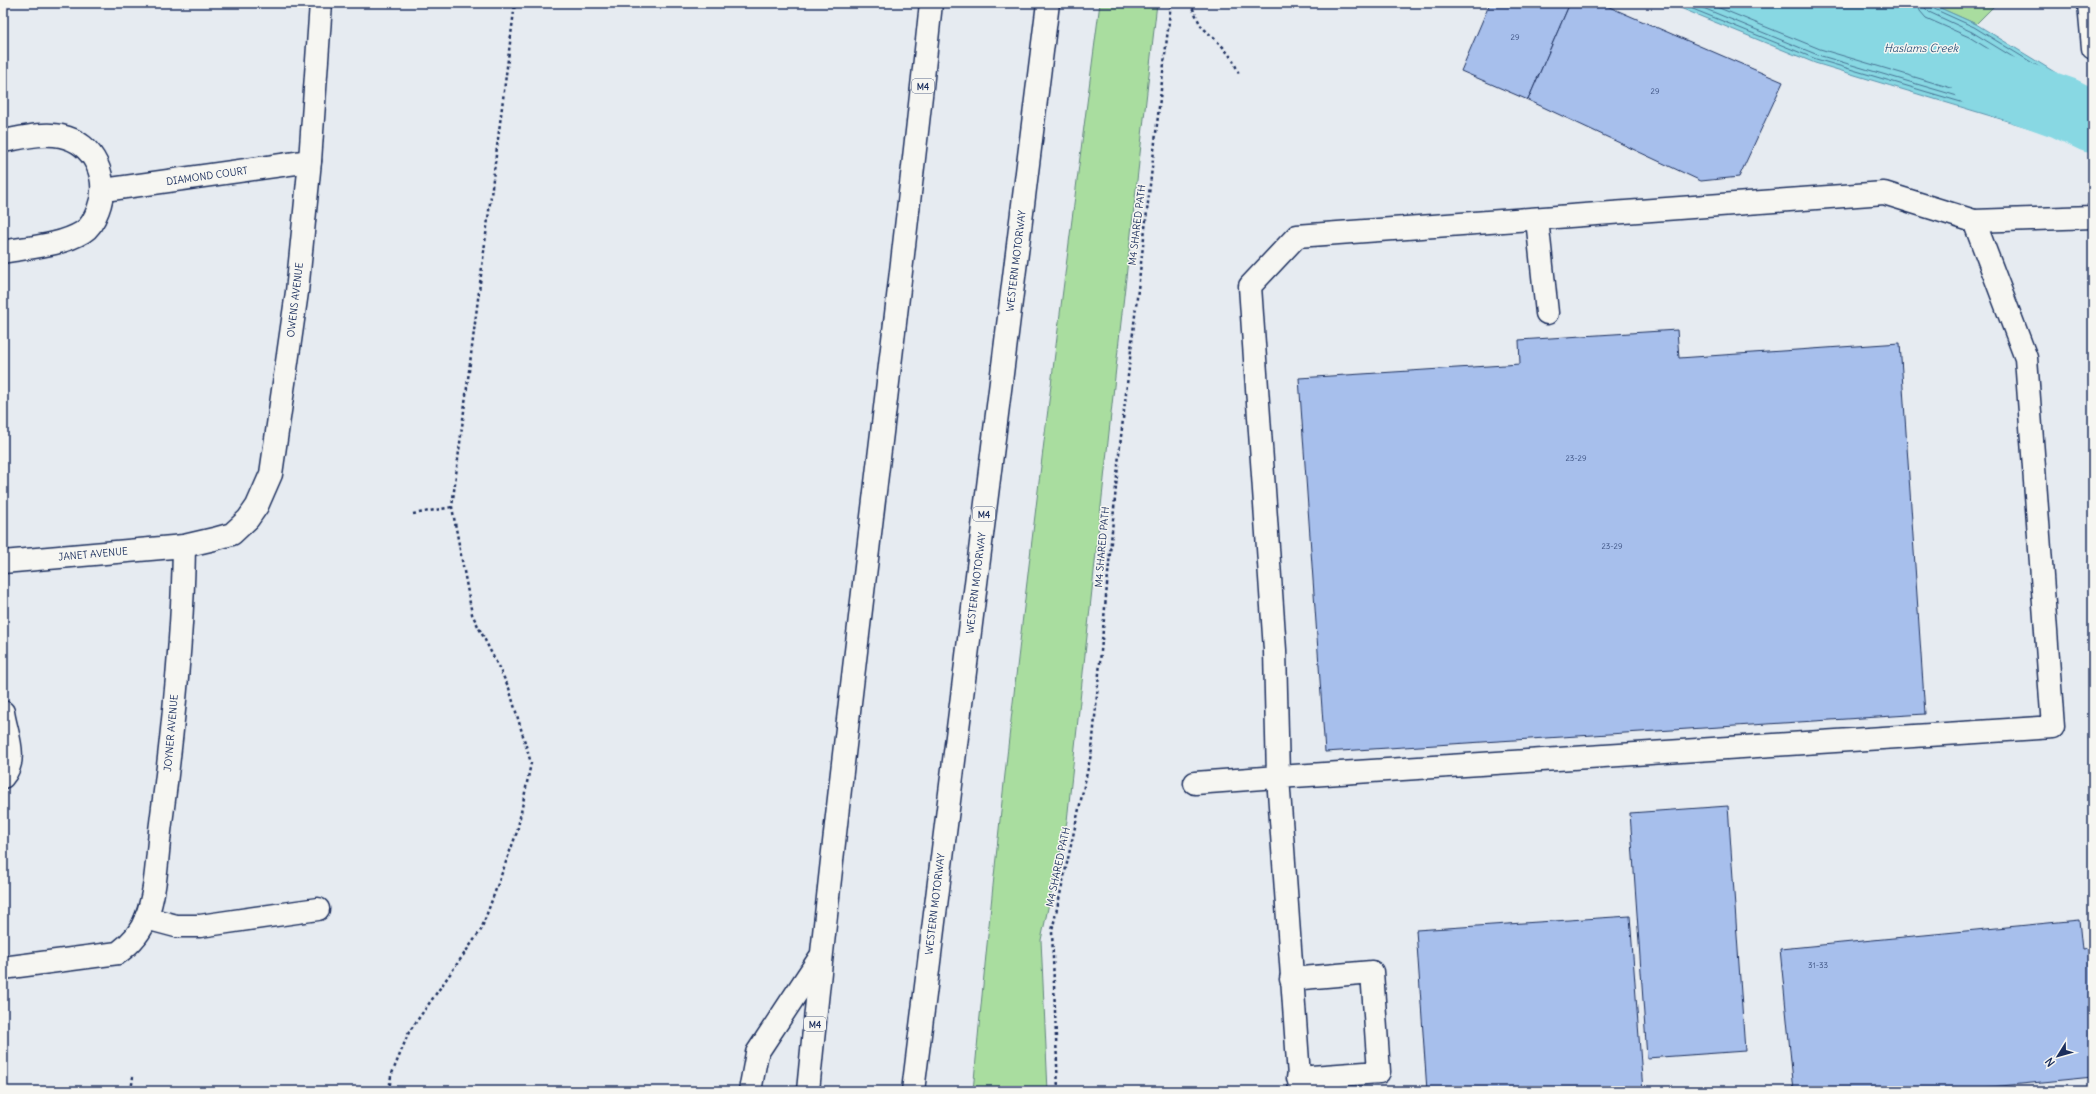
<svg xmlns="http://www.w3.org/2000/svg" width="2096" height="1094" viewBox="0 0 2096 1094" font-family="Delius,sans-serif">
  <style>
    .green { fill: #a9dd9f; stroke: #62867e }
    .water { fill: #88d8e3; stroke: #5c94ae }
    .lines { fill: none; stroke-linecap: round; stroke-linejoin: round }
    .shore { stroke: #477393; stroke-width: 1 }
    .river { stroke: #88d8e3; stroke-width: 62 }
    .building { fill: #a7bfec; stroke: #1b2f5e }
    .minor-casing { stroke: #1b2f5e; stroke-width: 25 }
    .highway-casing { stroke: #1b2f5e; stroke-width: 25 }
    .path { stroke: #1b2f5e; stroke-width: 2.5; stroke-dasharray: 3 3; stroke-linecap: butt }
    .minor { stroke: #f6f6f2; stroke-width: 22 }
    .highway { stroke: #f6f6f2; stroke-width: 22 }
    .labels { text-anchor: middle; dominant-baseline: central; stroke-width: 3; stroke-linejoin: round; paint-order: stroke }
    .number-label { font-size: 8px; fill: #3e5382 }
    .shield { fill: #f6f6f2; stroke: #5d6b8a; stroke-width: 1 }
    .shield-label { font-size: 9px; font-weight: bold; fill: #1b2f5e }
    .street-label { font-size: 10px; fill: #1b2f5e; stroke: #f6f6f2 }
    .water-label { font-size: 11px; font-style: italic; fill: #36597f; stroke: #f6f6f2 }
  </style>
  <rect width="100%" height="100%" fill="#e6ebf1"/>
  <filter id="ink" filterUnits="userSpaceOnUse"><feTurbulence type="fractalNoise" baseFrequency=".025" numOctaves="2"/><feDisplacementMap in="SourceGraphic" scale="8" xChannelSelector="R" yChannelSelector="G"/><feConvolveMatrix kernelMatrix="1 2 1 2 8 2 1 2 1" color-interpolation-filters="sRGB"/></filter>
  <g filter="url(#ink)">
    <g class="green">
      <path d="M1100,3H1157L1119,340L1067,821L1041,940L1048,1091H973C1006,727 1053,365 1100,3Z"/>
      <path d="M1929,3H1997L1976,24Z"/>
    </g>
    <path class="water" d="M1668,3H1929L1976,24L2061,76L2067,139L1815,63Z"/>
    <g class="lines">
      <g class="shore">
        <path d="M1678,3L1816,59L2062,132L2057,78L1974,27L1932,8L1929,3"/>
        <path d="M1691,3L1818,55L2056,125L2052,81L1972,32L1929,12L1925,8L1924,3"/>
        <path d="M1707,3L1820,49L2049,117L2046,84L1969,37L1926,18L1920,11L1918,3"/>
      </g>
      <path class="river" d="M1982,79L2064,108L2093,122"/>
    </g>
    <g class="building">
      <path d="M1490,3H1570L1528,100L1461,71Z"/>
      <path d="M1570,3H1600L1783,82L1739,177L1701,181L1528,100Z"/>
      <path d="M1677,330L1679,358L1900,343L1925,714L1325,752L1299,378L1520,364L1519,340Z"/>
      <path d="M1728,806L1745,1051L1647,1058L1630,813Z"/>
      <path d="M1630,916L1643,1091H1427L1416,930Z"/>
      <path d="M2079,920L2082,950L2093,948V1077L1950,1091H1794L1780,949Z"/>
    </g>
    <g class="lines">
      <g class="minor-casing">
        <g id="minor">
          <path d="M3,141C21,138 43,132 61,136C95,143 110,179 98,210C95,218 91,227 83,232C60,246 29,247 3,252"/>
          <path d="M104,190L310,161"/>
          <path d="M1537,219L1547,313"/>
          <path d="M3,562L184,546L214,539L232,534L248,519L257,506L271,474L297,292L310,161L321,3"/>
          <path d="M3,712C6,733 19,759 3,777"/>
          <path d="M1195,783L1278,777L1275,650L1250,286L1297,236L1884,193L1974,221"/>
          <path d="M146,918L176,926H200L318,909"/>
          <path d="M3,968L118,953C130,944 141,933 146,918C157,891 157,852 161,823C173,731 183,638 184,546"/>
          <path d="M1291,979L1372,972L1379,1072L1298,1078"/>
          <path d="M1300,1091L1278,777L2053,727L2026,358L1974,221L2093,217"/>
        </g>
      </g>
      <g class="highway-casing">
        <g id="highway">
          <path d="M2089,3L2093,48"/>
          <path d="M750,1091L757,1053L819,959"/>
          <path d="M808,1091C843,728 893,366 931,3"/>
          <path d="M913,1091L1048,3"/>
        </g>
      </g>
      <g class="path">
        <path d="M1190,3L1201,26L1223,47L1233,60L1239,74"/>
        <path d="M413,514L452,507"/>
        <path d="M131,1091L133,1077"/>
        <path d="M389,1091L391,1076L409,1032L481,930L517,832L531,763L509,688L472,614L452,507L515,3"/>
        <path d="M1058,1091L1052,931L1092,750L1119,454L1171,3"/>
      </g>
      <use href="#minor" class="minor"/>
      <use href="#highway" class="highway"/>
    </g>
  </g>
  <g class="labels">
    <g class="number-label">
      <text x="1515" y="37">29</text>
      <text x="1655" y="91">29</text>
      <text x="1576" y="458">23-29</text>
      <text x="1612" y="546">23-29</text>
      <text x="1818" y="965">31-33</text>
    </g>
    <g class="shield">
      <rect x="912" y="79" width="22" height="14" rx="3"/>
      <rect x="973" y="507" width="22" height="14" rx="3"/>
      <rect x="804" y="1017" width="22" height="14" rx="3"/>
    </g>
    <g class="shield-label">
      <text x="923" y="86">M4</text>
      <text x="984" y="514">M4</text>
      <text x="815" y="1024">M4</text>
    </g>
    <g class="street-label">
      <text transform="translate(207 176) rotate(-8)">DIAMOND COURT</text>
      <text transform="translate(1137 225) rotate(-83)">M4 SHARED PATH</text>
      <text transform="translate(1016 261) rotate(-83)">WESTERN MOTORWAY</text>
      <text transform="translate(295 300) rotate(-83)">OWENS AVENUE</text>
      <text transform="translate(1102 547) rotate(-85)">M4 SHARED PATH</text>
      <text transform="translate(93 554) rotate(-5)">JANET AVENUE</text>
      <text transform="translate(976 583) rotate(-83)">WESTERN MOTORWAY</text>
      <text transform="translate(171 733) rotate(-85)">JOYNER AVENUE</text>
      <text transform="translate(1058 867) rotate(-78)">M4 SHARED PATH</text>
      <text transform="translate(935 904) rotate(-83)">WESTERN MOTORWAY</text>
    </g>
    <g class="water-label">
      <text x="1921" y="48">Haslams Creek</text>
    </g>
  </g>
  <rect width="2096" height="1094" fill="none" stroke="#f6f6f2" stroke-width="16"/>
  <rect x="8" y="8" width="2080" height="1078" fill="none" stroke="#1b2f5e" stroke-width="1.5" filter="url(#ink)"/>
  <g transform="translate(2058 1056) rotate(233)" stroke="#f6f6f2" stroke-width="3" paint-order="stroke">
  <path d="M0-3L7 15L0 10L-7 15Z" fill="#1b2f5e"/>
  <text y="-6" font-size="11" font-weight="bold" text-anchor="middle" fill="#1b2f5e">N</text>
  </g>
</svg>
